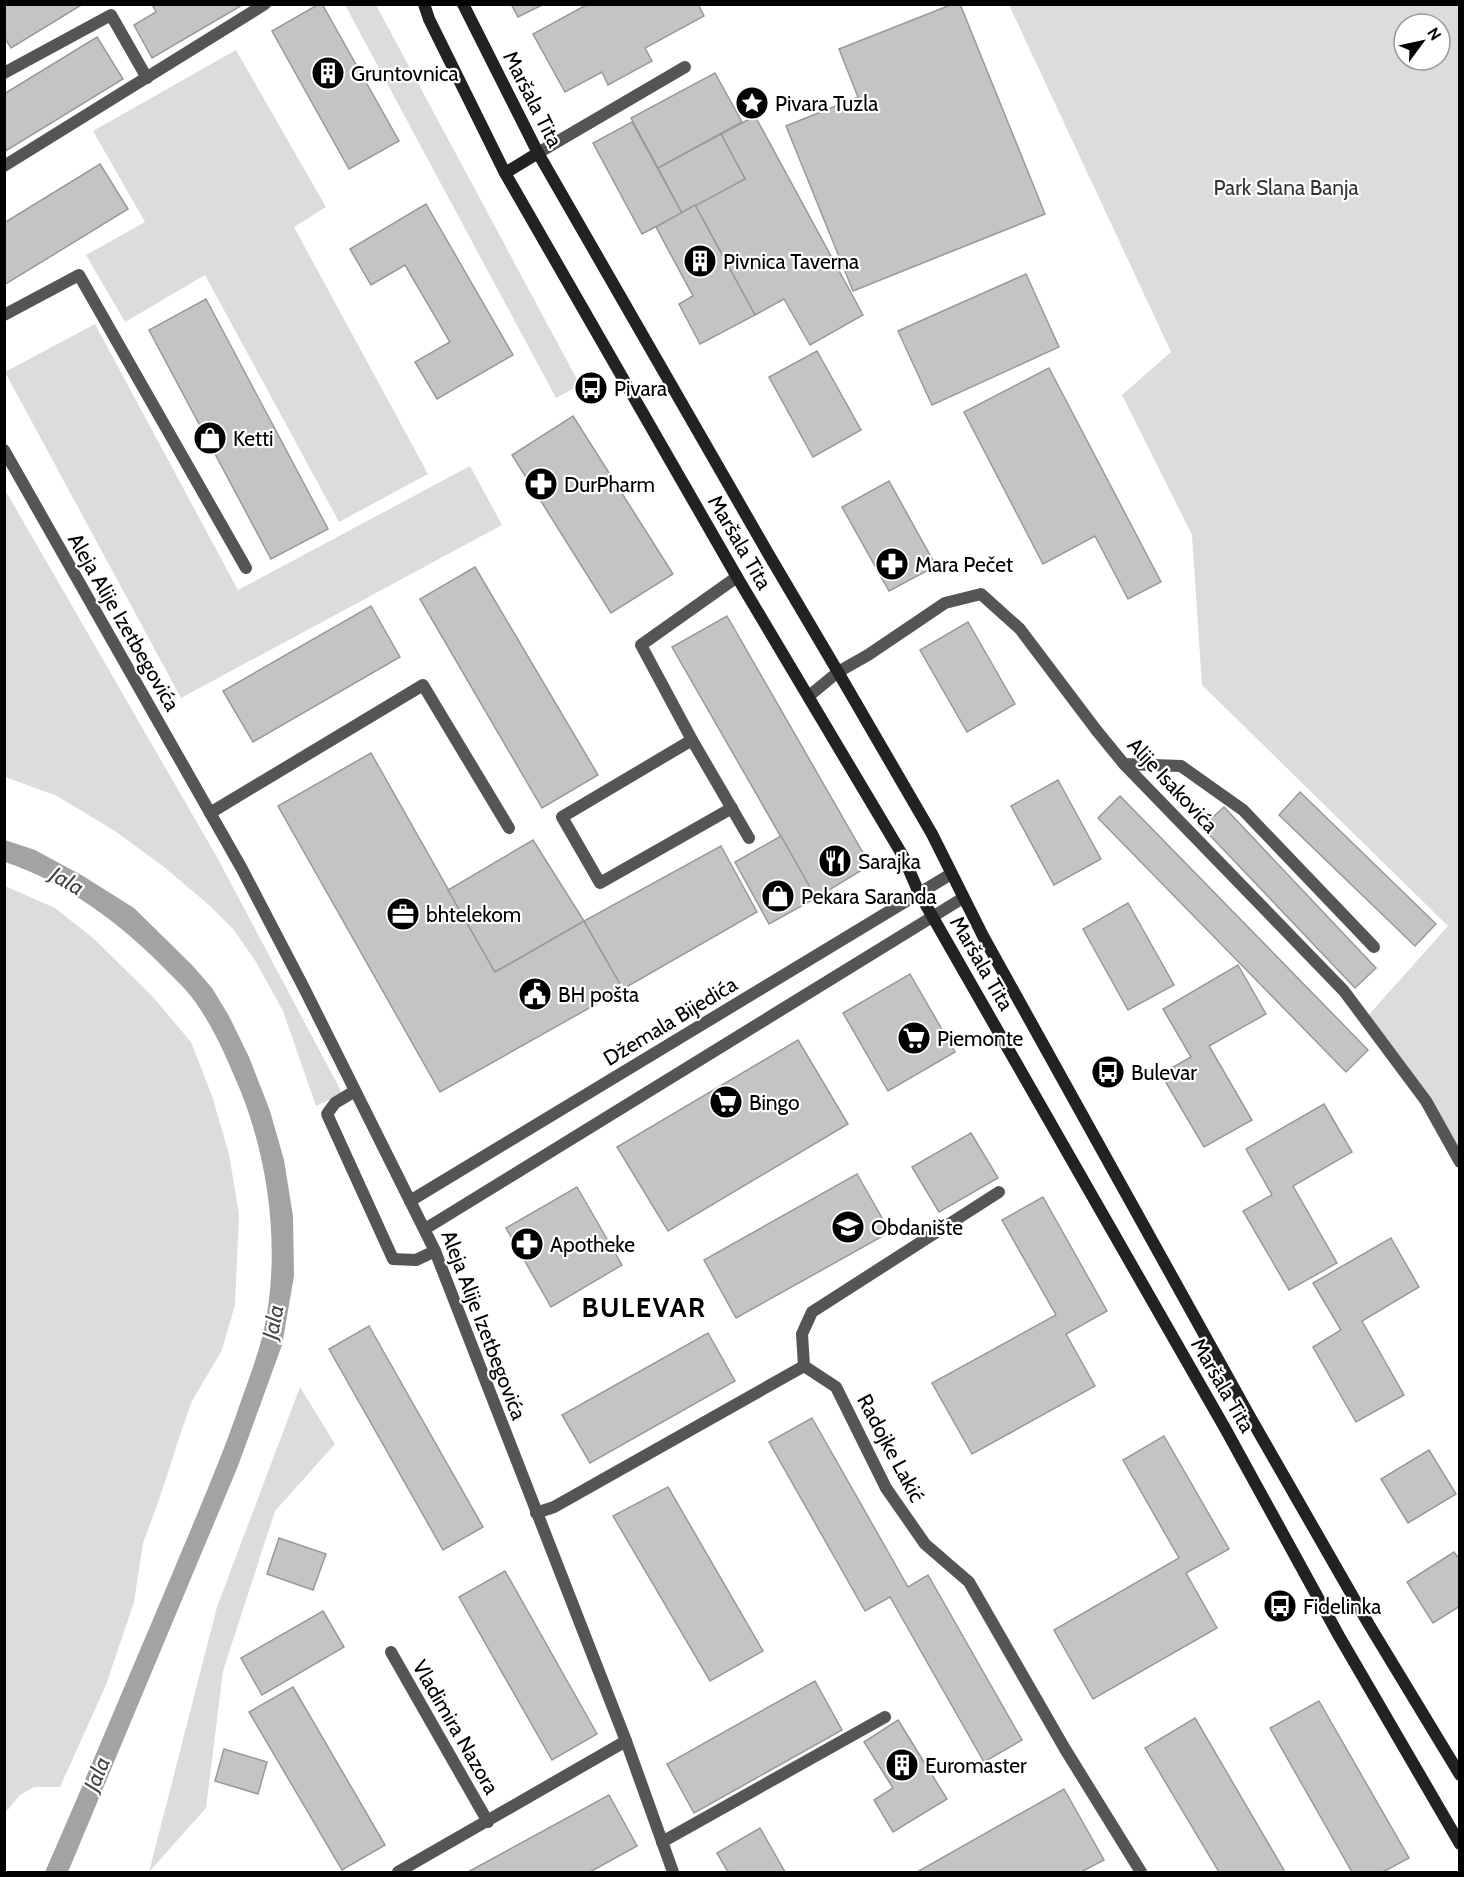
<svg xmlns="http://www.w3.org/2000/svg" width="1464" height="1877" viewBox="0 0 1464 1877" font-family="Cabin,sans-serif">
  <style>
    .green { fill: #dcdcdc; fill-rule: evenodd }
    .water { fill: #a3a3a3 }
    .building { fill: #c4c4c4; stroke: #999; stroke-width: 1.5 }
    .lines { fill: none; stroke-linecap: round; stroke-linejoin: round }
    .service { stroke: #555; stroke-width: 12 }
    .minor { stroke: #555; stroke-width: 12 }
    .secondary { stroke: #222; stroke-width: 12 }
    .labels { text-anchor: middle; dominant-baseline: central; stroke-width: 4.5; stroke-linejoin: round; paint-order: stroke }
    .poi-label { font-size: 21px; fill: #000; stroke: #fff; text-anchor: start }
    .street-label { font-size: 21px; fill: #000; stroke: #fff }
    .park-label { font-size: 21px; fill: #333; stroke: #fff }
    .water-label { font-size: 22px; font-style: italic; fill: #444; stroke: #fff }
    .district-label { font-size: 27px; font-weight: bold; letter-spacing: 1.5px; fill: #000; stroke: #fff }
  </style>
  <rect width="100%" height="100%" fill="#fff"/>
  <g class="green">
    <path d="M345,5H376L580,385L556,398Z"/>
    <path d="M1009,5H1459V1162L1365,1019L1448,926L1202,685L1192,535L1122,395L1171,352ZM1404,24H1440V60H1404Z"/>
    <path d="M236,50L326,207L294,227L428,474L339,522L205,275L125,322L86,255L145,222L93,131Z"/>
    <path d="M95,324L238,590L470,466L502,525L181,698L5,372Z"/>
    <path d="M4,488L218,859L342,1093L339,1095L316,1106L283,1011L256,962L234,930L209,905L164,867L115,831L57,796L5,777Z"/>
    <path d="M5,886L55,908L94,939L152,996L191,1042L212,1096L229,1154L239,1215L235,1305L222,1350L192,1401L180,1435L160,1497L143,1543L134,1602L106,1685L60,1787H34L20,1795L5,1813Z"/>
    <path d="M300,1387L335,1444L275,1511L223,1671L206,1808L149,1872L217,1607Z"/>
  </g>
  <path class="water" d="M5,840L35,850L83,876L134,908L192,965L212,988L229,1016L249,1057L270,1111L284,1160L293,1216L294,1276L282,1345L238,1466L68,1872H45C86,1779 125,1685 165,1591C191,1528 219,1466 241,1401C249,1379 257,1357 263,1334C281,1256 270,1165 241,1092C228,1061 215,1030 196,1003C187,990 175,979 164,968C120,923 65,882 5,862Z"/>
  <g class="building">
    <path d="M4,4H83L11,48L4,37Z"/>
    <path d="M152,4H244L152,58L134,25L156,12Z"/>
    <path d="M319,4H322L399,141L349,169L272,31Z"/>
    <path d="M511,4H541L542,5L518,17Z"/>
    <path d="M588,4H698L704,16L645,48L652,61L608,85L602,72L565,92L533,34Z"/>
    <path d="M953,4H960L1045,214L853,291L786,126L858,97L839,49Z"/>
    <path d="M97,37L123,79L4,152V94Z"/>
    <path d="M715,73L742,122L658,168L631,118Z"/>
    <path d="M755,116L863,315L810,345L784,299L755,315L695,205L745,179L721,134Z"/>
    <path d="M632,122L682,213L642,234L593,143Z"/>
    <path d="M721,134L745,179L682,213L658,168Z"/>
    <path d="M100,164L128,209L4,285V223Z"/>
    <path d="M426,204L513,355L437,399L415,362L450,342L405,265L371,285L350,249Z"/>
    <path d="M695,205L755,315L700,344L679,304L693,296L656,227Z"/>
    <path d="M1026,274L1059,347L932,405L898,331Z"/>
    <path d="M206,299L328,529L271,559L149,330Z"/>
    <path d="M817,351L861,430L813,457L769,377Z"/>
    <path d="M1049,368L1161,582L1128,599L1095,536L1043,564L964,412Z"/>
    <path d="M573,416L673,574L611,613L512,455Z"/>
    <path d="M889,481L936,566L889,591L842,507Z"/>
    <path d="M475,567L598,775L542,808L420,599Z"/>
    <path d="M371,606L400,657L253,742L223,691Z"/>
    <path d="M727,616L870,865L816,898L672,647Z"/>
    <path d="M968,622L1015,704L967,732L920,650Z"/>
    <path d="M371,753L495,972L584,921L623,989L440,1092L278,806Z"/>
    <path d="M1058,780L1101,859L1054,885L1011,806Z"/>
    <path d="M1300,792L1436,924L1415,946L1279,815Z"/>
    <path d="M1120,796L1368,1050L1346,1072L1098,818Z"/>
    <path d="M1224,807L1376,968L1355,988L1202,827Z"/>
    <path d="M781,836L816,898L769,924L735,862Z"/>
    <path d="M533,840L584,921L495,972L448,890Z"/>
    <path d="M721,846L757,912L623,989L584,921Z"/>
    <path d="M1128,903L1174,985L1128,1010L1083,929Z"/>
    <path d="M1238,965L1266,1014L1209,1046L1252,1120L1204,1147L1161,1074L1191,1057L1163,1009Z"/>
    <path d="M910,974L955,1052L888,1091L843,1013Z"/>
    <path d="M798,1040L848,1124L668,1231L617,1147Z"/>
    <path d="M1324,1104L1352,1152L1293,1186L1337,1263L1289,1290L1243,1211L1272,1195L1246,1149Z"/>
    <path d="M971,1133L998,1178L939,1212L912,1167Z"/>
    <path d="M857,1174L890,1232L736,1318L704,1260Z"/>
    <path d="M577,1187L622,1265L551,1307L506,1228Z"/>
    <path d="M1043,1197L1107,1311L1066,1334L1095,1386L972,1454L932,1383L1056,1315L1002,1220Z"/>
    <path d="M1391,1238L1419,1287L1362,1321L1404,1395L1356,1422L1313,1347L1341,1330L1313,1283Z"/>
    <path d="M369,1326L483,1527L443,1550L329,1349Z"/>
    <path d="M708,1333L735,1381L590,1463L562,1415Z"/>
    <path d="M812,1418L908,1587L928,1575L1022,1740L984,1762L890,1597L865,1611L769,1442Z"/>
    <path d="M1164,1436L1229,1549L1186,1573L1217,1628L1093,1699L1054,1630L1179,1558L1123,1460Z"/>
    <path d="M1429,1450L1456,1494L1408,1523L1381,1479Z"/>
    <path d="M668,1487L763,1651L710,1681L613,1516Z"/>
    <path d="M279,1538L326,1554L313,1590L267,1574Z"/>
    <path d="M1454,1552L1460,1560V1606L1433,1623L1407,1582Z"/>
    <path d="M505,1571L597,1734L552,1760L459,1597Z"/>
    <path d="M323,1611L344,1647L262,1695L241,1658Z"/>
    <path d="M815,1681L842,1730L694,1813L667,1764Z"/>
    <path d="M293,1687L385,1845L342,1870L249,1712Z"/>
    <path d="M1319,1701L1409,1858L1383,1872H1352L1270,1728Z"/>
    <path d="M1195,1718L1285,1872H1219L1145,1748Z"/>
    <path d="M898,1720L947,1799L893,1832L874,1800L893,1788L864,1742Z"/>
    <path d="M224,1749L267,1762L258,1794L215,1781Z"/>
    <path d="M1064,1789L1104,1860L1081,1872H917Z"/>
    <path d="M609,1795L637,1846L590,1872H468Z"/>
    <path d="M760,1828L785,1872H728L717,1853Z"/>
  </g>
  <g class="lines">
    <g class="service">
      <path d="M4,73L111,15L147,78"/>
      <path d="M538,153L685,67"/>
      <path d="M4,166L265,4"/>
      <path d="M4,315L79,275L246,568"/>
      <path d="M737,577L641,645L692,740L749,838"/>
      <path d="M1097,731L1124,764L1344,991L1426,1101L1460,1162"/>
      <path d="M692,740L562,817L600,883L732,808"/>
      <path d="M1124,764L1181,766L1243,810L1374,947"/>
      <path d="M210,813L423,685L509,828"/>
      <path d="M355,1091L335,1103L327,1114L393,1259L416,1260L435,1251"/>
      <path d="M804,1366L802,1334L812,1312L999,1192"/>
      <path d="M391,1652L488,1822"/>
    </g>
    <g class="minor">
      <path d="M4,450L242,869L304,988L435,1251L626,1741L673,1872"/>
      <path d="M809,696L838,672L868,655L945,603L981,594L1020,629L1097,731"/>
      <path d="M410,1201L951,874"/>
      <path d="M425,1229L963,898"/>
      <path d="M536,1513L554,1507L804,1366L836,1387L886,1488L925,1544L969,1582L1065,1749L1141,1872"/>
      <path d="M662,1842L885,1717"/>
      <path d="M398,1872L626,1741"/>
    </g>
    <g class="secondary">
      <path d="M424,4L429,19L505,173L737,577L903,856L919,893L1226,1430L1339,1636L1460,1844"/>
      <path d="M463,4L538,153L769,555L838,672L932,834L983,936L1250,1417L1368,1623L1460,1775"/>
      <path d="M505,173L538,153"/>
    </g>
  </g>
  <defs>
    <g id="building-disc" transform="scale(1.725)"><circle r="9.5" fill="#000" stroke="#fff"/><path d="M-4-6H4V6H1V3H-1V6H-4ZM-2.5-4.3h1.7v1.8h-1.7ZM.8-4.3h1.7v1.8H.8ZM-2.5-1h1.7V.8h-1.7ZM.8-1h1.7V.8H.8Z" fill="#fff"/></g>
    <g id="sight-disc" transform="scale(1.725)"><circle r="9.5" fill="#000" stroke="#fff"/><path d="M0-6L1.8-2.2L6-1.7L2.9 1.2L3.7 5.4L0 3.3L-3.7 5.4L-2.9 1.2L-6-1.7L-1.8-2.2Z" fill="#fff"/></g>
    <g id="bus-disc" transform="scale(1.725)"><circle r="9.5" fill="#000" stroke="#fff"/><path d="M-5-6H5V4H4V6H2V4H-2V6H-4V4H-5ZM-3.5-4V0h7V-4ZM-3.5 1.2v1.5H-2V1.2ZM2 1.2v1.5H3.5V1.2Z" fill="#fff"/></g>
    <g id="shop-disc" transform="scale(1.725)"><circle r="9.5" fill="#000" stroke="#fff"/><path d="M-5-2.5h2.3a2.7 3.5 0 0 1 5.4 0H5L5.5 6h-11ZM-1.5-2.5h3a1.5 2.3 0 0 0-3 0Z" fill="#fff"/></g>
    <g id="pharmacy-disc" transform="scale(1.725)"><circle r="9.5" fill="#000" stroke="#fff"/><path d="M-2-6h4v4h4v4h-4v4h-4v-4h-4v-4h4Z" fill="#fff"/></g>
    <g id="restaurant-disc" transform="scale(1.725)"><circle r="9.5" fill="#000" stroke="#fff"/><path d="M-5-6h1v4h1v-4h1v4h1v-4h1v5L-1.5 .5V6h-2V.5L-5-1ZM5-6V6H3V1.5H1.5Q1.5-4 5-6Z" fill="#fff"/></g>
    <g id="office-disc" transform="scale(1.725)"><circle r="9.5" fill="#000" stroke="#fff"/><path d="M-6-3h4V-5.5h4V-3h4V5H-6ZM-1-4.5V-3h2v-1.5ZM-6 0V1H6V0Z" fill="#fff"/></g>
    <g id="civic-disc" transform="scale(1.725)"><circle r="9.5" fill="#000" stroke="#fff"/><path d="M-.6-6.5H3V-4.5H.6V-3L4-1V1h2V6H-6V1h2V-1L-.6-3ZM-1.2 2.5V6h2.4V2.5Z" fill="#fff"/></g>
    <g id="supermarket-disc" transform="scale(1.725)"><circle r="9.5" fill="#000" stroke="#fff"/><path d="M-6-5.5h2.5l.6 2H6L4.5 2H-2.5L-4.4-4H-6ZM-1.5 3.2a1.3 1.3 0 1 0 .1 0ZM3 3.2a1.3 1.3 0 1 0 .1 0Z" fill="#fff"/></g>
    <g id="school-disc" transform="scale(1.725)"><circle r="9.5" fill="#000" stroke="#fff"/><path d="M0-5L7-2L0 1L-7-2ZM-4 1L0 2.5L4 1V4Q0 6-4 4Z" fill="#fff"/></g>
  </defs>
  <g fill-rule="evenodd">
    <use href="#building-disc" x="328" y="73"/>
    <use href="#sight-disc" x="752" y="103"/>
    <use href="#building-disc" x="700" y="261"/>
    <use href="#bus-disc" x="591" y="388"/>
    <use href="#shop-disc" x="210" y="438"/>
    <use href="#pharmacy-disc" x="541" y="484"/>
    <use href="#pharmacy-disc" x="892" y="564"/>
    <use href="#restaurant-disc" x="835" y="861"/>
    <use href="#shop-disc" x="778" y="896"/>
    <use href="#office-disc" x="403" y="914"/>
    <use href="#civic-disc" x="535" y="994"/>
    <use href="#supermarket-disc" x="914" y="1038"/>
    <use href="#bus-disc" x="1108" y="1072"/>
    <use href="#supermarket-disc" x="726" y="1102"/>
    <use href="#school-disc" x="848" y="1227"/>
    <use href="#pharmacy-disc" x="527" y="1244"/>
    <use href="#bus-disc" x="1280" y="1606"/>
    <use href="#building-disc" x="902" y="1765"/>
  </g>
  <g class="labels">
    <g class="poi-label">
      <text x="351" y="73">Gruntovnica</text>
      <text x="775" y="103">Pivara Tuzla</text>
      <text x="723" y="261">Pivnica Taverna</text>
      <text x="614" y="388">Pivara</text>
      <text x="233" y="438">Ketti</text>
      <text x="564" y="484">DurPharm</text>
      <text x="915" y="564">Mara Pečet</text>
      <text x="858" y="861">Sarajka</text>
      <text x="801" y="896">Pekara Saranda</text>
      <text x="426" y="914">bhtelekom</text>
      <text x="558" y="994">BH pošta</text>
      <text x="937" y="1038">Piemonte</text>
      <text x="1131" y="1072">Bulevar</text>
      <text x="749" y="1102">Bingo</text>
      <text x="871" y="1227">Obdanište</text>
      <text x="550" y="1244">Apotheke</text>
      <text x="1303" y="1606">Fidelinka</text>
      <text x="925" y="1765">Euromaster</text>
    </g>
    <g class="street-label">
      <text transform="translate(533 99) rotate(63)">Maršala Tita</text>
      <text transform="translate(740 542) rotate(60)">Maršala Tita</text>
      <text transform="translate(124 622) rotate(60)">Aleja Alije Izetbegovića</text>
      <text transform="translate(1173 785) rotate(47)">Alije Isakovića</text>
      <text transform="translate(982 963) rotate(60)">Maršala Tita</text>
      <text transform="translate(670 1021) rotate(-31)">Džemala Bijedića</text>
      <text transform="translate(484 1325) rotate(69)">Aleja Alije Izetbegovića</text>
      <text transform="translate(1223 1385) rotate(60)">Maršala Tita</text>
      <text transform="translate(891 1448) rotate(62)">Radojke Lakić</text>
      <text transform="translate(456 1727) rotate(60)">Vladimira Nazora</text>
    </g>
    <g class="park-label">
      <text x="1286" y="187">Park Slana Banja</text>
    </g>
    <g class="water-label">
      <text transform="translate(67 881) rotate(30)">Jala</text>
      <text transform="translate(273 1322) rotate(-79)">Jala</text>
      <text transform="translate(97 1774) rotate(-68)">Jala</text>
    </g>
    <g class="district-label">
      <text x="644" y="1307">BULEVAR</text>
    </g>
  </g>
  <rect width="1464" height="1877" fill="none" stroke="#000000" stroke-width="12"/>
  <g transform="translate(1422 42) rotate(57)"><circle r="28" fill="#ffffff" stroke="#999999" stroke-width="1.5"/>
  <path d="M0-4.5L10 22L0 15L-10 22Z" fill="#000000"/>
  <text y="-9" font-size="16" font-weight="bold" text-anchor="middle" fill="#000000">N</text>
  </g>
</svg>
